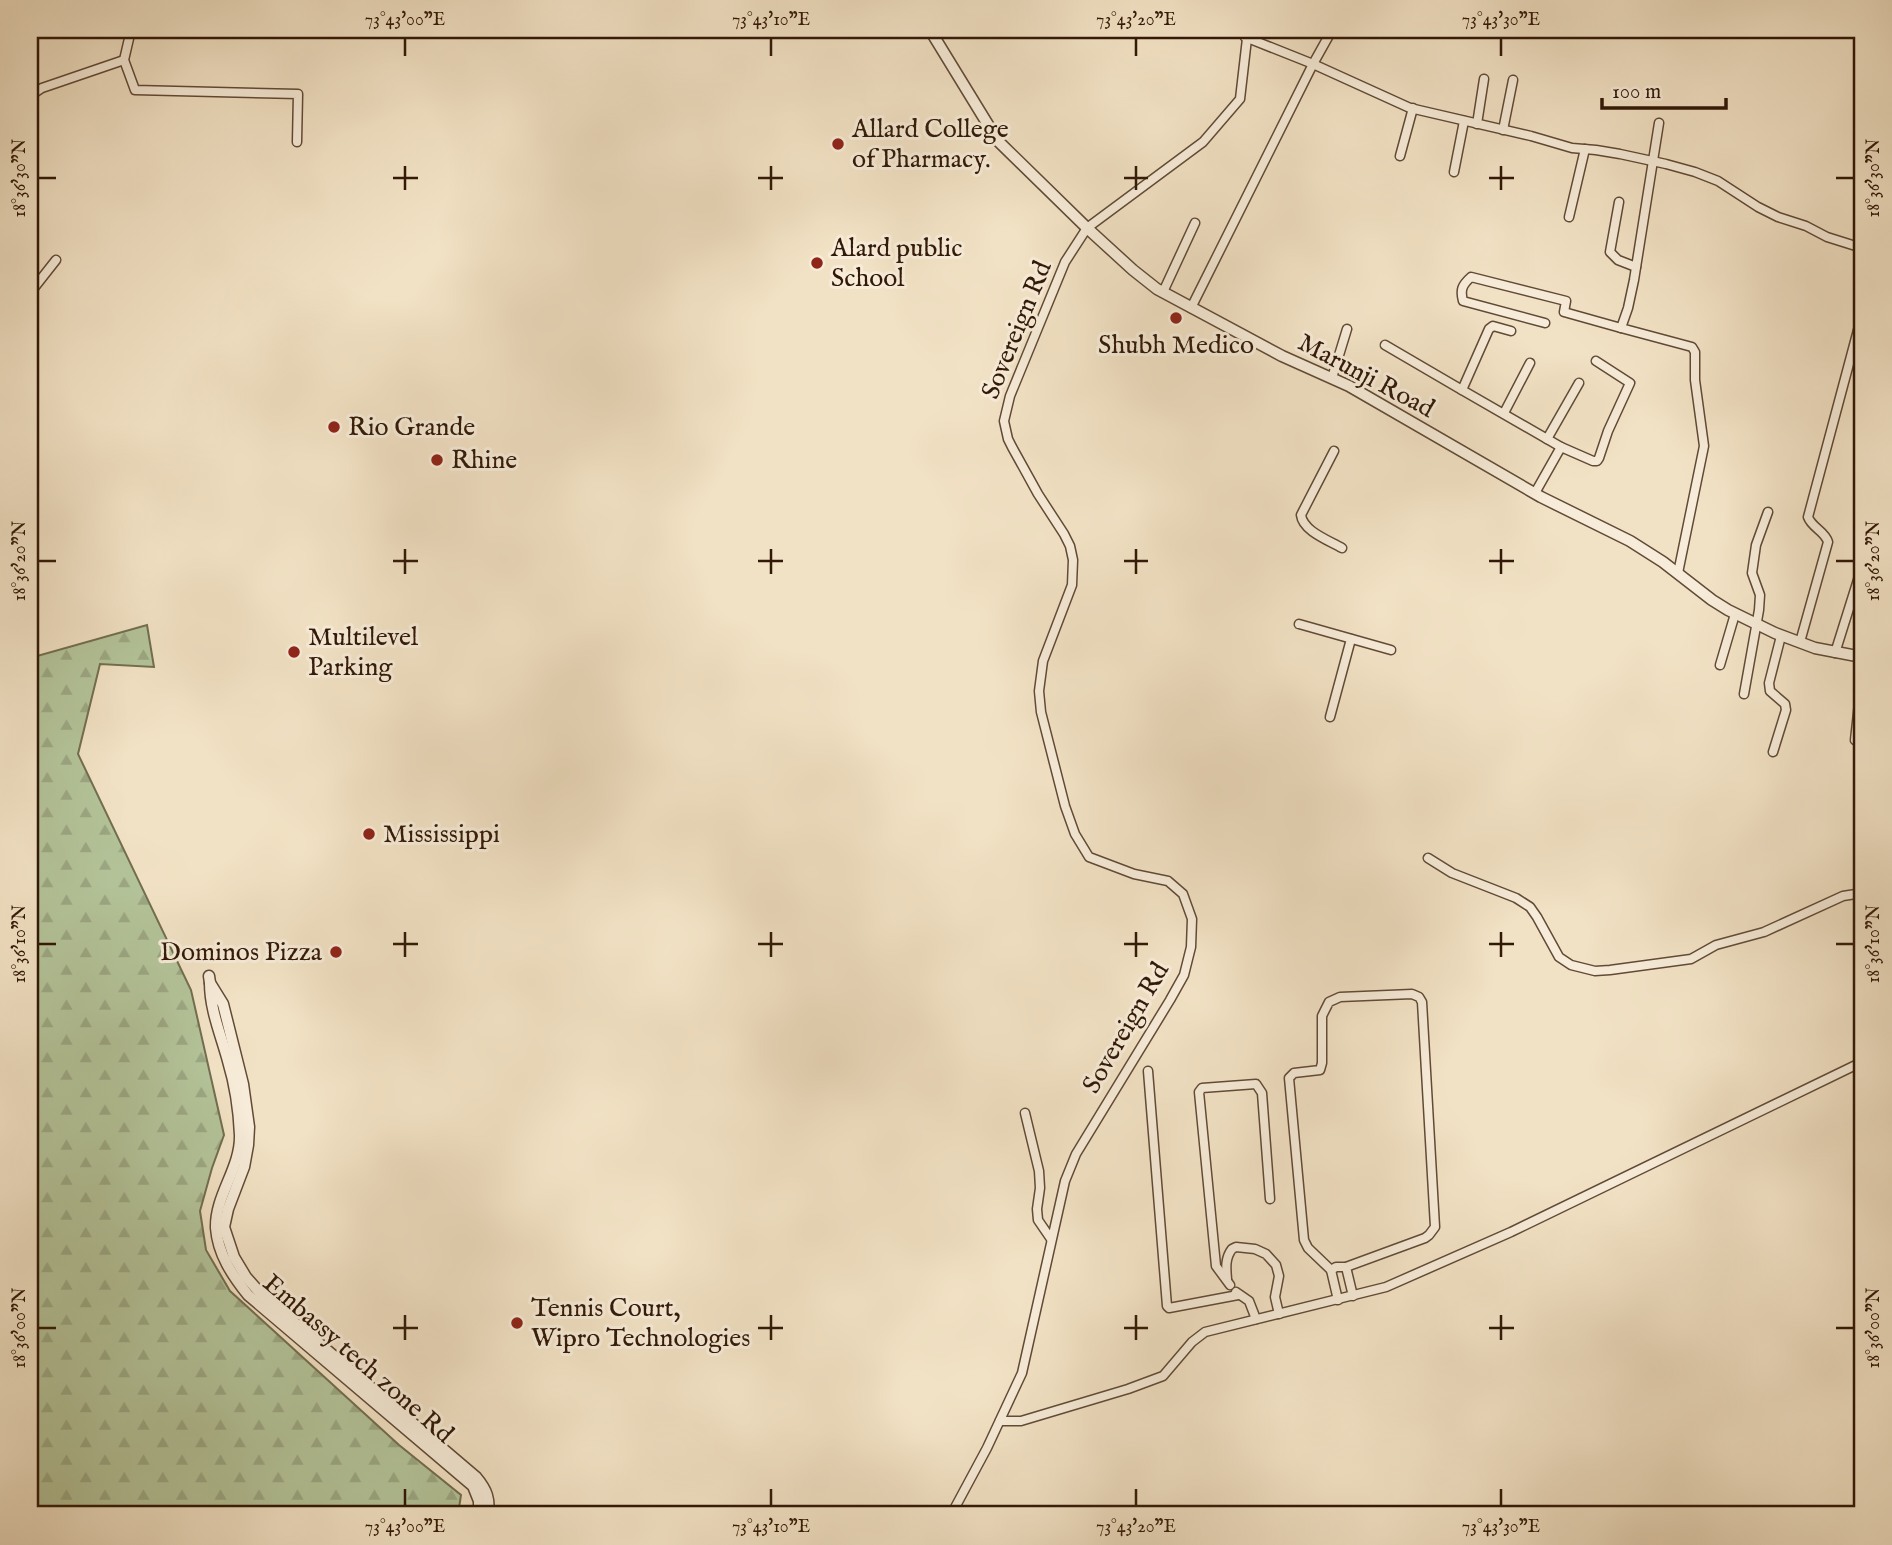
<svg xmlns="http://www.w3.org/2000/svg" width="1892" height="1545" viewBox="0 0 1892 1545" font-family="'IM FELL English',serif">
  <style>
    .forest { fill: url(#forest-firs); stroke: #726e50; stroke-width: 2 }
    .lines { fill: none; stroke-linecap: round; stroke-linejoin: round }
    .minor-casing { stroke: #614a36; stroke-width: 11 }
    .tertiary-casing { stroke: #614a36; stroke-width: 13 }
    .minor { stroke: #f7ecd9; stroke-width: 8 }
    .tertiary { stroke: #f7ecd9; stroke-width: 10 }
    .ticks { fill: none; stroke: #311807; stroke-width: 2.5 }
    .poi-dot { fill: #8f2418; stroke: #f7ecd9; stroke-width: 2.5 }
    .labels { text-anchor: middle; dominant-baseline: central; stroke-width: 6; stroke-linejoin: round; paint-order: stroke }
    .poi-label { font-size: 26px; fill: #311807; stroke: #f7ecd9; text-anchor: start }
    .street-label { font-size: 26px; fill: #311807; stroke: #f7ecd9 }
    .neatline { fill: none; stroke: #311807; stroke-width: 2.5 }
    .ticks-label { font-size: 18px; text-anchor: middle; fill: #311807 }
  </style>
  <defs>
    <pattern id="forest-firs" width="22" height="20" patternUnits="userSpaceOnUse" patternTransform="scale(1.75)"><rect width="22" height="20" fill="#b4c49a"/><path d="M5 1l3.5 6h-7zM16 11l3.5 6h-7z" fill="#9ba883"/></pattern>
  </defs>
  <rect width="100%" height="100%" fill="#f2e2c5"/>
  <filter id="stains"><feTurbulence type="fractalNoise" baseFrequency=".00286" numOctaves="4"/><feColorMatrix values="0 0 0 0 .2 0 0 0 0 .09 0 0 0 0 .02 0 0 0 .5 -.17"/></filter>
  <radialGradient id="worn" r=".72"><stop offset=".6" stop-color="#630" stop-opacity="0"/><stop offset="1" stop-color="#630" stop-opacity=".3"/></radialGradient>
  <path class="forest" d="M147,625L154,667L100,664L78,754L191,990L224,1135L212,1168L200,1211L206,1250L230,1291L399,1445L461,1495L458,1515H30V658Z"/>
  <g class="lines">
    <g class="minor-casing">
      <g id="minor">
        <path d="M131,30L124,60L135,90L298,94L297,142"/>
        <path d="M1245,37L1313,64L1410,108L1531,136L1572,148L1596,150L1620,154L1666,164L1695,172L1718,181L1758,207L1778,217L1806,226L1827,237L1862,248"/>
        <path d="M30,96L42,88L124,60"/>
        <path d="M1659,123L1634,280L1628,308L1621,328L1692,347L1695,352V380L1704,446L1678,573"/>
        <path d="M1477,124L1484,79"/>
        <path d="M1503,130L1513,80"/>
        <path d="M1400,156L1413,108"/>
        <path d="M1454,172L1464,121"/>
        <path d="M1619,202L1610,252L1618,260L1636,267"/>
        <path d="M1569,217L1585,149"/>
        <path d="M1163,292L1195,223"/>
        <path d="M30,293L56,260"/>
        <path d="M1191,308L1313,64L1332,30"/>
        <path d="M1545,323L1463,301C1460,290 1462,285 1471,277L1566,301L1564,312L1621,328"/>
        <path d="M1511,331L1493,326L1489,329L1462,390L1561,447"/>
        <path d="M1385,345L1462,390"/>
        <path d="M1332,378L1347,329"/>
        <path d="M1504,413L1530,363"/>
        <path d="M1547,439L1579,383"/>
        <path d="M1334,451L1301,515C1303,531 1328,540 1342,548"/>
        <path d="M1535,493L1561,447L1593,461H1597L1599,458L1608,431L1630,383L1596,361"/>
        <path d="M1299,624L1391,650"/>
        <path d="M1800,642L1828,542C1825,531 1812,528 1808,517L1862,315"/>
        <path d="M1835,653L1862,567"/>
        <path d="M1720,665L1735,614"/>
        <path d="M1744,694L1759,610L1760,595L1752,573L1756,545L1768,512"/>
        <path d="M1330,717L1351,639"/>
        <path d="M1855,740L1862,676"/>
        <path d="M1773,752L1786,710L1785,704L1770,691L1769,683L1781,636"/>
        <path d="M1428,858L1452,873L1516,898L1530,907L1537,917L1559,957L1571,965L1595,971L1610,970L1691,959L1716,945L1764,932L1843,896L1862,893"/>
        <path d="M1412,994L1419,997L1422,1002L1435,1227L1429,1235L1425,1238L1346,1267H1336L1331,1270L1308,1248L1304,1240L1289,1078L1294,1073L1320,1070L1322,1063V1016L1329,1002L1340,997Z"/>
        <path d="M1148,1071L1167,1306L1169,1308L1238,1295"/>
        <path d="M1025,1113L1039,1171L1040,1188L1037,1209L1038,1220L1051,1239"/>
        <path d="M1346,1267L1353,1296"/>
        <path d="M1331,1270L1338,1300"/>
        <path d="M1227,1279C1226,1268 1225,1258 1232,1249L1236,1247L1255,1249L1266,1254L1276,1265L1279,1276L1275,1297L1279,1314"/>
        <path d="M1230,1285L1216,1266L1199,1092L1202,1088L1256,1084L1262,1093L1270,1199"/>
        <path d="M1236,1292L1249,1301L1256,1319"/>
        <path d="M1000,1421H1021L1128,1389L1163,1376L1192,1342L1205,1332L1386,1287L1511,1232L1862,1062"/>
        <path d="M951,1515L987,1448L1022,1373L1065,1181L1076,1154L1170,1000L1184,975L1191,947L1192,919L1183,894L1168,881L1134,874L1089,857L1075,834L1065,806L1041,712L1039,691L1043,661L1072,585L1073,560L1070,546L1064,534L1038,494L1012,447L1008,439L1004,421L1010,396L1065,262L1087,228L1203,142L1240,99L1248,30"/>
      </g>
    </g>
    <g class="tertiary-casing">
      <g id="tertiary">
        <path d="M930,30L998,141L1087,228L1133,270L1157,289L1282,356L1349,386L1541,497L1630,541L1663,562L1712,600L1728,610L1775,633L1815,648L1862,657"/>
        <path d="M209,976L210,983L223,1004L243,1084L249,1127L248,1145L244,1167L228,1209L224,1227L234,1257L246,1277L261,1294L476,1477C487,1490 490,1499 488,1515"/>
        <path d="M210,983C210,1010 221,1035 228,1061C235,1084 239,1111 240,1135C241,1168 215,1195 216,1228C218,1254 232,1275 248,1295L473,1486L479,1501V1515"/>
      </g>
    </g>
    <use href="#minor" class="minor"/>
    <use href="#tertiary" class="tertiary"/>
  </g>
  <path class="ticks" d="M405,38V56M771,38V56M1136,38V56M1501,38V56M405,166V190M771,166V190M1136,166V190M1501,166V190M38,178H56M393,178H418M758,178H783M1124,178H1148M1489,178H1514M1836,178H1854M405,549V574M771,549V574M1136,549V574M1501,549V574M38,561H56M393,561H418M758,561H783M1124,561H1148M1489,561H1514M1836,561H1854M405,932V957M771,932V957M1136,932V957M1501,932V957M38,944H56M393,944H418M758,944H783M1124,944H1148M1489,944H1514M1836,944H1854M405,1315V1340M771,1315V1340M1136,1315V1340M1501,1315V1340M38,1328H56M393,1328H418M758,1328H783M1124,1328H1148M1489,1328H1514M1836,1328H1854M405,1489V1506M771,1489V1506M1136,1489V1506M1501,1489V1506"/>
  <g class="poi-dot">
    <circle cx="838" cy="144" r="7"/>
    <circle cx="817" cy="263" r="7"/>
    <circle cx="1176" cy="318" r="7"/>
    <circle cx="334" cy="427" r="7"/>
    <circle cx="437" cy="460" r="7"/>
    <circle cx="294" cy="652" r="7"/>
    <circle cx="369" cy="834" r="7"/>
    <circle cx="336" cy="952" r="7"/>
    <circle cx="517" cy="1323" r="7"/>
  </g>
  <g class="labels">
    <g class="poi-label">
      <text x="852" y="129">Allard College<tspan x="852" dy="30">of Pharmacy.</tspan></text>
      <text x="831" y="248">Alard public<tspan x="831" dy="30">School</tspan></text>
      <text x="1176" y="345" text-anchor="middle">Shubh Medico</text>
      <text x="348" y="427">Rio Grande</text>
      <text x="451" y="460">Rhine</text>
      <text x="308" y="637">Multilevel<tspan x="308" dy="30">Parking</tspan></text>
      <text x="383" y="834">Mississippi</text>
      <text x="322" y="952" text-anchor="end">Dominos Pizza</text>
      <text x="531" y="1308">Tennis Court,<tspan x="531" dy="30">Wipro Technologies</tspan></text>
    </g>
    <g class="street-label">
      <text transform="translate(1017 330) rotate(-68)">Sovereign Rd</text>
      <text transform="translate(1366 376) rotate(28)">Marunji Road</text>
      <text transform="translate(1126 1028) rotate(-60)">Sovereign Rd</text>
      <text transform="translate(358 1359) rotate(41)">Embassy tech zone Rd</text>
    </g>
  </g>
  <rect width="1892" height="1545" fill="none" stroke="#f2e2c5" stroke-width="77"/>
  <path d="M1602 98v10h124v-10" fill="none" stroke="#311807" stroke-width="3.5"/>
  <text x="1612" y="98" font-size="21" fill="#311807" stroke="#f7ecd9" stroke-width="5" paint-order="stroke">100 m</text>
  <rect x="38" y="38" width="1816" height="1468" class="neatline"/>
  <g class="ticks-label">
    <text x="405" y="25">73°43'00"E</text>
    <text x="771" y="25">73°43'10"E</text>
    <text x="1136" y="25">73°43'20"E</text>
    <text x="1501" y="25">73°43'30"E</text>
    <text transform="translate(19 178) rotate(-90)" y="6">18°36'30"N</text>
    <text transform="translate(1873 178) rotate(-90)" y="6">18°36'30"N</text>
    <text transform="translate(19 561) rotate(-90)" y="6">18°36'20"N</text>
    <text transform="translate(1873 561) rotate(-90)" y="6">18°36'20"N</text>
    <text transform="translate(19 944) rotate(-90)" y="6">18°36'10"N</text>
    <text transform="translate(1873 944) rotate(-90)" y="6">18°36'10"N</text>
    <text transform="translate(19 1328) rotate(-90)" y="6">18°36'00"N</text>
    <text transform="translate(1873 1328) rotate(-90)" y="6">18°36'00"N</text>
    <text x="405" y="1532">73°43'00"E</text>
    <text x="771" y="1532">73°43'10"E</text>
    <text x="1136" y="1532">73°43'20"E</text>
    <text x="1501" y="1532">73°43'30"E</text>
  </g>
  <rect width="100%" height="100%" filter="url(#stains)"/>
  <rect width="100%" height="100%" fill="url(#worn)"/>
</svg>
